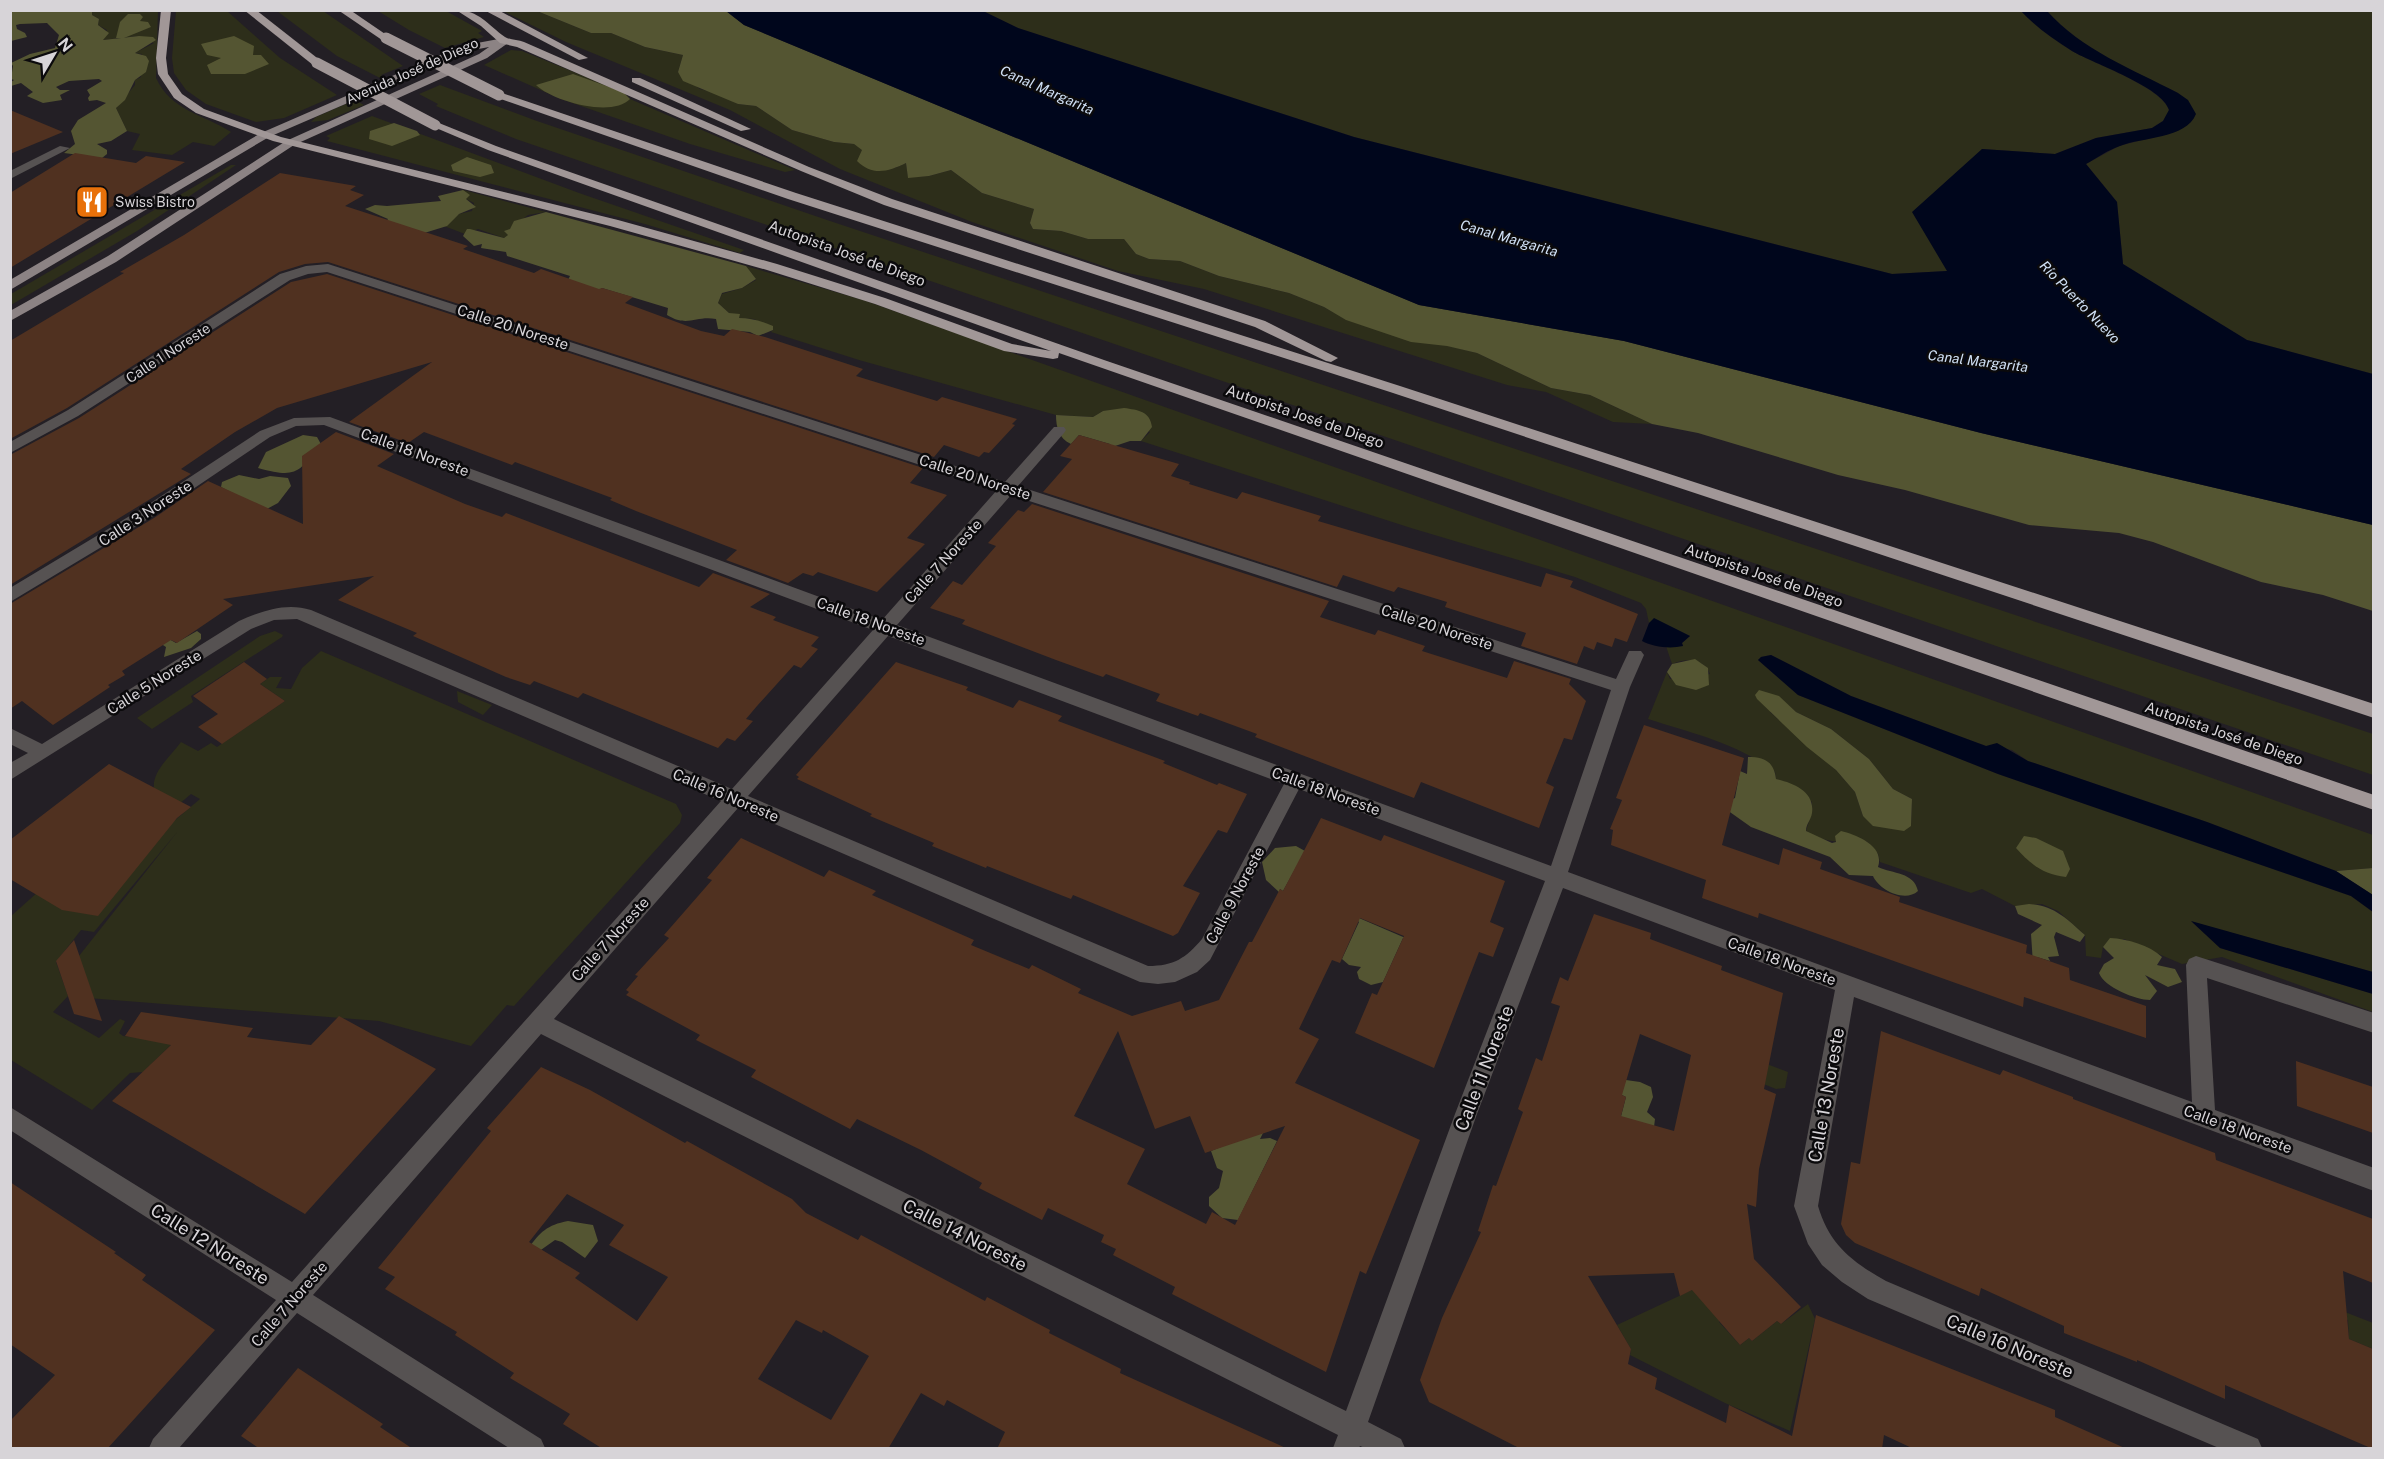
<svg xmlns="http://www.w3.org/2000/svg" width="2384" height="1459" viewBox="0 0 2384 1459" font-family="'Public Sans',sans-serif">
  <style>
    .green { fill: #2d2e1a; fill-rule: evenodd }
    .forest { fill: #545532 }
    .water { fill: #00061c }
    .building { fill: #503120; fill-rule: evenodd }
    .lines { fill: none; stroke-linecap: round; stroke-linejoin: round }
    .minor { fill: #565252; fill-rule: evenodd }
    .major { fill: #8c8384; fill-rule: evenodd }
    .highway { fill: #a19797; fill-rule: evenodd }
    .highway-bridge { stroke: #a19797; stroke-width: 11 }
    .labels { text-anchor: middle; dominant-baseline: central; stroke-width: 5; stroke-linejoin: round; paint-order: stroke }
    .far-street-label { font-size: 14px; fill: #d7d4d8; stroke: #0b0a0c }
    .far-water-label { font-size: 14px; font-style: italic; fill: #d0e0f5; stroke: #0b0a0c }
    .far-poi-label { font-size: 14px; fill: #d7d4d8; stroke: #0b0a0c; text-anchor: start }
    .street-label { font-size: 15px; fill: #d7d4d8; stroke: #0b0a0c }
    .near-street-label { font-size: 18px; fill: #d7d4d8; stroke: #0b0a0c }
  </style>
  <rect width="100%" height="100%" fill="#231f25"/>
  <g class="green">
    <path d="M92,11H158L156,78C171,111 203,114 231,132L214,146L193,142L172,155L132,150L140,134L127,131L116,108L135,85V80L141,77L142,54L135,53L154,43L139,36L102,40L107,30L98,25L99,19L92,15Z"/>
    <path d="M176,11H227L280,58L337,95L284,118L256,122L206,104L186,90L174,73L172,58Z"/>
    <path d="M277,11H323L403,66L381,75L384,78L382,79L337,56Z"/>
    <path d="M378,11H446L482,31L478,33L484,37L445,48L409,30Z"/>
    <path d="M503,11H537L591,33H611L645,47L683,55L678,72L700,89L723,95L738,104L756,106L792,130L834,142L854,144L895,168L906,163L908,177L929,176L951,170L982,193L1034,209L1030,223L1033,229L1061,231L1088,239H1124L1136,254L1149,259L1180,261L1219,276L1289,293L1324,307L1347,320L1477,353L1551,388L1590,395L1652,424L1613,422L1546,392L1507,385L1204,289L1118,271L972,222L840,169L730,110L566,42Z"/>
    <path d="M983,11H2021C2036,27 2053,39 2072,51C2094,64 2162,87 2169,110L2163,121L2152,128L2096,138L2055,154L1982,149L1947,271L1892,274L1354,137L1018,28Z"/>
    <path d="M2047,11H2373V374L2247,340L2123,264L2117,202L2086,164L2119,146L2177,131L2178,93C2132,70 2082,50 2047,11Z"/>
    <path d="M511,50L522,51L623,92L630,99L795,170L785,172L690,144L561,99L484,65Z"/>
    <path d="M440,85L537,121L827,220L2373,734V775L516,139L436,106L438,104L419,94Z"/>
    <path d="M355,100L364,105L328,120L311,122L316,117Z"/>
    <path d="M372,116L579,193L744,250L740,253L645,224L327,141L330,138L326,136Z"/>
    <path d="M231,165H236L137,231L11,305V294Z"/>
    <path d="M463,190L546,212L528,215L510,229L509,235L504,238L478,229L465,234L444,226L459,214L472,211L474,203L466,199Z"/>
    <path d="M746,266L863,300L2373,835V868L2336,871L2207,822L2028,761L2012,750L1986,746L1851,696L1771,655L1761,657L1758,660L1798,695L1998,774L2351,896L2373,912V972L2192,922L2220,948L2373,994V1012L2222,957L2182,964L2124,939L2103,947L2101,958L2086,956L2085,935L2058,911L2042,904L2015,906L1982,889L1971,893L1880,862L1878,854L1866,841C1841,841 1828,845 1806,831L1812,811V802L1776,779L1775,772C1739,744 1692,733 1648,719L1667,672L1670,679L1710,674C1704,658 1686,658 1672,664L1666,646H1683L1682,643L1690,636L1655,619L1649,623L1646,609L1641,603L1575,577L1411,528L1141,441L1150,432L1103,411L1093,417L1056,415L859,360L771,332L773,330L754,319L738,318L729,313L718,303L722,294L742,288L756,280ZM1788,705L1796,712L1831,729L1869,759L1893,789L1912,799L1911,826L1863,816L1855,792L1836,770L1770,712Z"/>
    <path d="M275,631L283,635L282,637L191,696L193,702L152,729L137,718L260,636Z"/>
    <path d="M321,651L676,804L682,815L680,823L514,1006L507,1005L471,1046L379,1021L88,998L75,961L178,831L94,932L81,930L56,962L68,996L53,1012L99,1038L120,1019L125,1021L119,1033L123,1036L174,1042L143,1072L130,1073L92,1110L11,1060L10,917L154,788C152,771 171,756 181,742L198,751L211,743L217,747L285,701L260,684L270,677H282L276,688L291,689L302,668ZM191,794L200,799L174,821L165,816Z"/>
    <path d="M457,691L492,705L483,715L458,702Z"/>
    <path d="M1711,1043L1788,1072L1785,1088L1776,1089L1706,1061Z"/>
    <path d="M1754,1261L1719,1322L1740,1345L1749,1338L1752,1341L1777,1321L1781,1324L1808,1304L1815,1319L1790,1431L1725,1403L1630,1355L1631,1349L1617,1325Z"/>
    <path d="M2322,1303L2373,1323V1349L2349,1339L2348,1320L2322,1310Z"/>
  </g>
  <g class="forest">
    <path d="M11,11H92V15L99,19L98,25L109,33L103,40L139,36L153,37L156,40L135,53L146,56L149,61L146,72L135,80L125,100L116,108L127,131L111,141L97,144L107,150V154L102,158L64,153L75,144L71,131L78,120L106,103L97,100L89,101L88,98L90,95L87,90L102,81L99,79L69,81L56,87L60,90H70L60,95L62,100L43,103L27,96L33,92L21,83L11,86V82L14,80L11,79L13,66L11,63L30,54L55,48L59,35L47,23L20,24L16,25L17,29L25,33L27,37L11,41Z"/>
    <path d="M537,11H726L744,25L1419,305L1624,341L1981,433L2373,525V611L2323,595L2261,582L2153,542L2119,533L2029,525L1905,490L1838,475L1698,433L1652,424L1590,395L1551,388L1477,353L1447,346L1411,342L1346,320L1324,307L1289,293L1219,276L1180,261L1149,259L1136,254L1124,239H1088L1061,231L1033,229L1030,223L1034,209L982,193L951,170L929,176L908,178L906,163C888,172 872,176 857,161L862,150L854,144L834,142L792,130L756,106L738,104L683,81L678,72L683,55L645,47L611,33H591Z"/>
    <path d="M128,14H140L143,17L140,21L148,22L151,27L124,38H116L120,22Z"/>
    <path d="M234,36L254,46L253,55H261L269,64L245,74H211L207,65L221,58L207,55L201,44Z"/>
    <path d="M573,74L623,92L630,99C612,118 552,101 536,85Z"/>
    <path d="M394,123L417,131L420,135L392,146L369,139L370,131Z"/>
    <path d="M467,157L491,165L494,173L480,177L453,171L451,165Z"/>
    <path d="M463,190L470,195L466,199L476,207L459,214L447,226L421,234L383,226L388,219L365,209L375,205L387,206L441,201L438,196Z"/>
    <path d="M546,212L746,266L756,279L742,288L722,293L718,303L729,313L740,314L739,318C751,318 761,321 773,326V330L758,336L750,332L718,329L716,319C696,315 688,328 667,315L668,308L602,288L587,298L568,280L570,276L507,256L506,252L481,248L482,244L474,246L463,236L467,229H470L504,238L508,235L504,231L510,229L514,221Z"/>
    <path d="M1124,408C1138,410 1150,411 1152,427L1141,441H1130L1112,447L1110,444L1079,435L1071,444C1059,439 1056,427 1056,415L1093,417L1103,411Z"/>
    <path d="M303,435L317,437L322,446C296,474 296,478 258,468L266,452Z"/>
    <path d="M239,475L259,479L270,476L288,478L291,486L278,503L265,510L221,487L222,482Z"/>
    <path d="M137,621L176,643L197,631L201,634V639L191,648L164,657L166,647L149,636Z"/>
    <path d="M1695,659L1708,668L1709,685L1696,690L1676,685L1667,672L1672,664Z"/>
    <path d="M1759,690L1779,696L1796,712L1831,729L1869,759L1893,789L1912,799L1911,826L1904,831L1873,826L1863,816L1855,792L1836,770L1807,747L1757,699L1755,695Z"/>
    <path d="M1748,757C1765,757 1774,762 1776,779C1793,783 1815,791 1812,813C1811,820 1806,824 1806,831L1832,843L1836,842L1835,836L1841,831C1857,835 1885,846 1878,867C1893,874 1914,872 1918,891C1905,903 1879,890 1873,876L1849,875L1830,857L1751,827L1727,810L1728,801L1735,798L1740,771L1747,774Z"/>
    <path d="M2024,836L2036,838L2063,851L2070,869L2066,877C2044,875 2030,864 2016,848Z"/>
    <path d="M1296,846L1305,851L1283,891L1280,889L1279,892L1266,880L1262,862L1275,848Z"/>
    <path d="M2373,868V895L2336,871Z"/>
    <path d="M2029,904C2054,905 2067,919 2085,935L2080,942L2056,932L2054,937L2059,956L2048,957L2050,961L2037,957L2033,964L2031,934L2042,925L2018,914L2015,906Z"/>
    <path d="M1352,915L1424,946L1403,938L1383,982L1371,985L1359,979L1357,972L1361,967L1349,965L1342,959L1359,922Z"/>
    <path d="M2110,938C2128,939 2149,945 2162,957L2157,965L2175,969L2182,982L2168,987L2145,975L2157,991L2150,1000C2136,1000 2104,987 2099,973L2104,964L2114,958L2103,947Z"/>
    <path d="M1626,1080L1640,1082L1651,1087L1653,1097L1647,1112L1655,1119L1654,1127L1618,1128L1626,1097L1620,1094Z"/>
    <path d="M1265,1129L1260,1139L1270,1138L1277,1141L1238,1220L1222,1218L1209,1206V1197L1219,1188L1223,1171L1217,1168L1211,1151Z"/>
    <path d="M568,1221L593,1225L598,1241L585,1258L562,1242L555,1240L538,1252L528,1249C540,1232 547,1225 568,1221Z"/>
  </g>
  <g class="water">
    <path d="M726,11H983L1018,28L1354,137L1892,274L1947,271L1912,212L1982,149L2055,154L2096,138L2152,128L2163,121L2169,110C2163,87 2094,64 2072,51C2053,39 2036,27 2021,11H2047C2082,50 2132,69 2178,93L2188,100L2196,114C2186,139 2142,137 2120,146C2108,150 2097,158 2086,164L2117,202L2123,264L2247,340L2373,374V525L1981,433L1624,341L1419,305L744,25Z"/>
    <path d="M1654,618L1690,636L1682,643L1683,646C1670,649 1653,647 1642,641L1649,623Z"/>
    <path d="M1771,655L1851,696L1986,746L1997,743L2028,761L2207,822L2336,871L2373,895V912L2351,896L1998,774L1798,695L1758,660L1761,657Z"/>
    <path d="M2191,921L2373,972V994L2220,948Z"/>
  </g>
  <g class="building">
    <path d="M10,110L63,132L10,154Z"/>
    <path d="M75,153L136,163L146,156L185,162L10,268V193Z"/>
    <path d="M280,173L356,186L350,190L364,195L345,206L468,246L463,249L534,273L541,269L599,289L602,288L633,297L625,303L701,331L724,336L732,329L765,337L863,369L856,376L937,401L942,397L1017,419L1012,424L1015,425L989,453L984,452L979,457L944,445L934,457L328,262L305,264L279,272L67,408L10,439V341L124,273L120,272L184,235Z"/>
    <path d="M327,274L923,468L910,483L947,495L907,538L925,544L877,592L818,572L813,576L803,573L788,583L726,560L737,550L636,511L610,500L612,498L515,462L512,465L424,432L408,443L349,422L432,362L277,408L235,432L181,469L191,474L10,585V455L79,418L291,282Z"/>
    <path d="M336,432L394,454L377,466L465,504L502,517L506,513L699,587L713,573L770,594L750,607L776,617L773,620L819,637L811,646L818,649L801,668L794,665L757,706L746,719L753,721L735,741L727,738L718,748L583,693L578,698L534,681L530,685L506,677L413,636L417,633L338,600L374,576L223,599L233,605L177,643L171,640L122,671L125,675L108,685L110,687L53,725L22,701L10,709V604L154,518L208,481L303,524L302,456Z"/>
    <path d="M1079,435L1179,464L1171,476L1190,482L1189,484L1237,499L1242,492L1321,516L1318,521L1541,587L1546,573L1573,581L1570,587L1638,614L1627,642L1615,638L1612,647L1597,642L1594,650L1584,646L1577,664L1521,646L1526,633L1445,607L1447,602L1398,587L1394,592L1343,575L1337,587L1043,492L1072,459L1060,456Z"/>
    <path d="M1032,504L1329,601L1320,617L1375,635L1378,630L1425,646L1422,651L1507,678L1514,661L1571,679L1569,684L1586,701L1572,740L1564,738L1546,783L1554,787L1539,828L1421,782L1414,798L1255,737L1257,734L1200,713L1198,716L1156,701L1160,694L1106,674L1103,677L1056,660L962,624L965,620L930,608L953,581L962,585L996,546L988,543L1018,510L1024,512Z"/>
    <path d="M244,662L267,679L260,684L285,701L222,744L198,727L218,714L193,696Z"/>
    <path d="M896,662L968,687L966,690L1013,708L1019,700L1062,716L1058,721L1165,761L1163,763L1217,785L1219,783L1247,794L1227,833L1218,830L1183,886L1200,893L1178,933L1173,936L1073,895L1071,899L987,866L986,868L932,846L934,843L870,816L872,814L797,779L799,777L796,775Z"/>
    <path d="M1644,725L1744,758L1722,845L1779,865L1783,848L1822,862L1820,869L1900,897L1899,902L2027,945L2026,953L2069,968L2070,980L2146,1006V1038L2024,997L2023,1007L1759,913L1758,918L1702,898L1706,880L1611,845L1613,830L1610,829L1622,800L1616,798Z"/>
    <path d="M109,764L191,807L177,818L98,916L62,910L10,879V840Z"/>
    <path d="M1321,818L1381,841L1384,835L1505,881L1490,922L1504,928L1493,957L1479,952L1434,1068L1355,1033L1372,993L1377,995L1404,936L1360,918L1340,963L1332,960L1299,1029L1319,1039L1295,1083L1420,1140L1366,1274L1360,1271L1326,1372L1172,1294L1175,1287L1113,1255L1116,1249L1101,1242L1104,1235L1048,1208L1042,1220L979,1188L982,1183L921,1150L857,1119L850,1129L751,1077L756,1070L696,1040L700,1035L626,995L629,992L626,990L638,976L635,975L669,938L664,935L712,880L707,878L741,838L824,877L829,870L876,891L872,895L974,940L971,945L1029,969L1032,965L1081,989L1078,993L1132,1016L1181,1001L1185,1011L1219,1000L1249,942H1252L1280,889L1283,891ZM1118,1031L1155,1129L1190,1116L1205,1153L1285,1126L1235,1225L1212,1212L1206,1224L1127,1184L1145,1149L1074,1116Z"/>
    <path d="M1594,914L1651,933L1650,939L1722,966L1721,970L1783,993L1764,1089L1776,1094L1759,1169L1756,1207L1747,1204L1754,1259L1801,1307L1781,1324L1777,1321L1752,1341L1749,1338L1740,1345L1692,1290L1680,1296L1674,1273L1588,1276L1631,1349L1628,1364L1657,1378L1655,1389L1726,1423L1729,1405L1792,1436L1816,1315L2055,1410V1417L2127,1449H1914L1884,1435L1882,1449H1521L1429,1402L1420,1380L1442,1318L1481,1232L1478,1231L1493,1185L1496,1186L1523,1112L1518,1109L1536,1058L1542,1061L1560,1006L1551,1003L1560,977L1568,981ZM1640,1034L1691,1055L1674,1131L1621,1116L1626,1097L1622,1095Z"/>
    <path d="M74,940L102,1021L74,1014L56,961Z"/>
    <path d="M141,1012L253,1028L247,1037L311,1045L339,1016L436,1069L305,1214L112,1101L171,1045L125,1036Z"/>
    <path d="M1881,1031L2000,1075L2003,1070L2073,1097V1099L2215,1153L2216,1160L2373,1219V1283L2343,1271L2349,1339L2373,1349V1449L2225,1385V1399L2137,1360V1362L2064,1333V1326L1981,1288L1979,1296L1855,1243L1846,1235L1841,1224L1851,1162L1860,1164Z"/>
    <path d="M2296,1061L2373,1087V1133L2297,1106Z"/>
    <path d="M541,1067L590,1090L685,1143L687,1141L792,1199L806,1213L858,1240L861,1235L985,1301L987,1297L1050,1330L1049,1333L1121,1369L1120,1373L1288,1449H997L1005,1432L947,1400L944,1406L921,1393L888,1449H603L563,1424L570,1414L510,1378L514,1373L455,1335L457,1332L385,1289L395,1277L378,1268L491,1131L487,1128ZM567,1194L624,1225L609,1245L668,1277L637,1321L575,1278L580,1273L529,1242ZM796,1320L822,1333L823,1330L869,1356L831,1420L758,1379Z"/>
    <path d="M10,1182L116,1252L114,1253L146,1275L142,1280L215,1330L107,1449H10V1421L55,1375L10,1344Z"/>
    <path d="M298,1368L383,1424L380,1427L413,1449H260L241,1436Z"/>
  </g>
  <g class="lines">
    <g class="minor">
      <path d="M60,146L70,148L10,179V171Z"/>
      <path d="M328,264L1005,482L1054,427H1064L1066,430L1064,433L1018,486L1616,679L1629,651H1641L1644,655L1630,687L1568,872L2192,1102L2186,965L2189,959L2196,956L2374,1013V1033L2207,978L2215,1110L2374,1168V1191L1854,997L1818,1206C1829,1244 1852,1262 1886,1281L2258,1439L2262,1448H2219L1868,1299L1842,1282L1822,1265L1808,1244L1794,1206L1835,990L1563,888L1477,1114L1368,1422L1401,1439L1405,1448H1365L1360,1446L1359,1448H1333L1338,1435L541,1034L313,1295L541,1439L545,1448H509L297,1313L179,1448H149L153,1439L276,1300L10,1130V1107L292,1282L721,801L297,619L274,620L251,629L10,780V763L28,753L10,744V728L42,744L239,621C262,611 286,602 311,610L732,789L873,630L324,425L296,426L270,437L153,516L10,602V588L143,508L260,431L294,418L330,417L882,620L997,490L327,272L308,274L290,280L78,416L10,453V442L68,410L280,274L306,266ZM1011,495L1611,690L1551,866L897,625ZM888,636L1284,784L1202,939C1186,958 1174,966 1148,966L748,796ZM1299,789L1545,881L1455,1114L1346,1411L554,1019L738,808L1140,982L1158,984L1175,982L1197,972L1210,960Z"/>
    </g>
    <path class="major" d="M504,38L508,39V43L487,58L294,145L116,262L10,321V311L108,256L286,141L479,54L489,47L468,51L269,137L10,290V280L261,133L461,46Z"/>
    <g class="highway">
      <path d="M161,10H171L166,58L168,74L182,94L204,109L281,137L618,220L777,264L885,298L1012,344L1051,351L488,150L429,125L439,123L496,146L1104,360L2374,795V810L1059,353L1058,358L1053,359L1004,351L875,304L767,270L610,226L273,141L196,113L174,98L158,74L156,58Z"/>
      <path d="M244,10H256L321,61V65H313Z"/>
      <path d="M338,10H350L391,38L382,40Z"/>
      <path d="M456,10C479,10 488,25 505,37C510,40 518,40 524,42L809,167L892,199L1265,321L1338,358L1331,362L1326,361L1255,327L884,205L801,171L517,47L500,43L481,26Z"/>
      <path d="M484,10H498L588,58L579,60Z"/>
      <path d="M632,78H640L751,129L741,131L632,82Z"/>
      <path d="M499,92L796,193L1400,386L2374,704V718L1390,392L788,199L495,97L494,95Z"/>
    </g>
    <g class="highway-bridge">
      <path d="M386,38L499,95"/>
      <path d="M317,63L435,125"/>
    </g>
  </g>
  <defs>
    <g id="restaurant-square" transform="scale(1.725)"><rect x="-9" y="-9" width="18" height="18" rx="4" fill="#e8710a" stroke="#0b0a0c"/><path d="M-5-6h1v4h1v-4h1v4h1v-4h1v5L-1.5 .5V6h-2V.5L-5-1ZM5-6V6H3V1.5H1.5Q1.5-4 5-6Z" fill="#fff"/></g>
  </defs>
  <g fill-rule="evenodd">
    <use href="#restaurant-square" x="92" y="202"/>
  </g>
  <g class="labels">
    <g class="far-street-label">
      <text transform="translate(412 71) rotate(-24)">Avenida José de Diego</text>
      <text transform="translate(168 353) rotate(-33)">Calle 1 Noreste</text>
    </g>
    <g class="far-water-label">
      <text transform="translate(1047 90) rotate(24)">Canal Margarita</text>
      <text transform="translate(1509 238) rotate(16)">Canal Margarita</text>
      <text transform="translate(2080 302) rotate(46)">Río Puerto Nuevo</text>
      <text transform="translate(1978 361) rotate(7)">Canal Margarita</text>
    </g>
    <g class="far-poi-label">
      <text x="115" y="202">Swiss Bistro</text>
    </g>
    <g class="street-label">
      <text transform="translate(847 253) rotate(20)">Autopista José de Diego</text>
      <text transform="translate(513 327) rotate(18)">Calle 20 Noreste</text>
      <text transform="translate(1305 416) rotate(19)">Autopista José de Diego</text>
      <text transform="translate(415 452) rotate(20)">Calle 18 Noreste</text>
      <text transform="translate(975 477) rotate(18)">Calle 20 Noreste</text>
      <text transform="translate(145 513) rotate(-33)">Calle 3 Noreste</text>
      <text transform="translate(943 561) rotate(-48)">Calle 7 Noreste</text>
      <text transform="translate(1764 575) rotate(19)">Autopista José de Diego</text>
      <text transform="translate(871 621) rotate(20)">Calle 18 Noreste</text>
      <text transform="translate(1437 627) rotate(18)">Calle 20 Noreste</text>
      <text transform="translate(154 682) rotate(-32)">Calle 5 Noreste</text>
      <text transform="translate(2224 733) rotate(19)">Autopista José de Diego</text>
      <text transform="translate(1326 791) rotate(20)">Calle 18 Noreste</text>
      <text transform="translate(726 795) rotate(23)">Calle 16 Noreste</text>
      <text transform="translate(1235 895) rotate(-62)">Calle 9 Noreste</text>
      <text transform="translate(610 939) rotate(-48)">Calle 7 Noreste</text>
      <text transform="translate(1782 961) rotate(20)">Calle 18 Noreste</text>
      <text transform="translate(2238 1129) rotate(20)">Calle 18 Noreste</text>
      <text transform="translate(289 1304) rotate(-49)">Calle 7 Noreste</text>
    </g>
    <g class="near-street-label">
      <text transform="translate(1484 1068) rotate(-69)">Calle 11 Noreste</text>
      <text transform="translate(1826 1095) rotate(-80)">Calle 13 Noreste</text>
      <text transform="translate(965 1235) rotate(27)">Calle 14 Noreste</text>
      <text transform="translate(210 1244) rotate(32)">Calle 12 Noreste</text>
      <text transform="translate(2010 1346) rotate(23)">Calle 16 Noreste</text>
    </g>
  </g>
  <rect width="2384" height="1459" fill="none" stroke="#d7d4d8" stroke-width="24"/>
  <g transform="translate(54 54) rotate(51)" stroke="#0b0a0c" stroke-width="4.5" paint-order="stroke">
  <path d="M0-4.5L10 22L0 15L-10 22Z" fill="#d7d4d8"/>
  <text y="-9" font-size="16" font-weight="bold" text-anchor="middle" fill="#d7d4d8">N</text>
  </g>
</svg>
